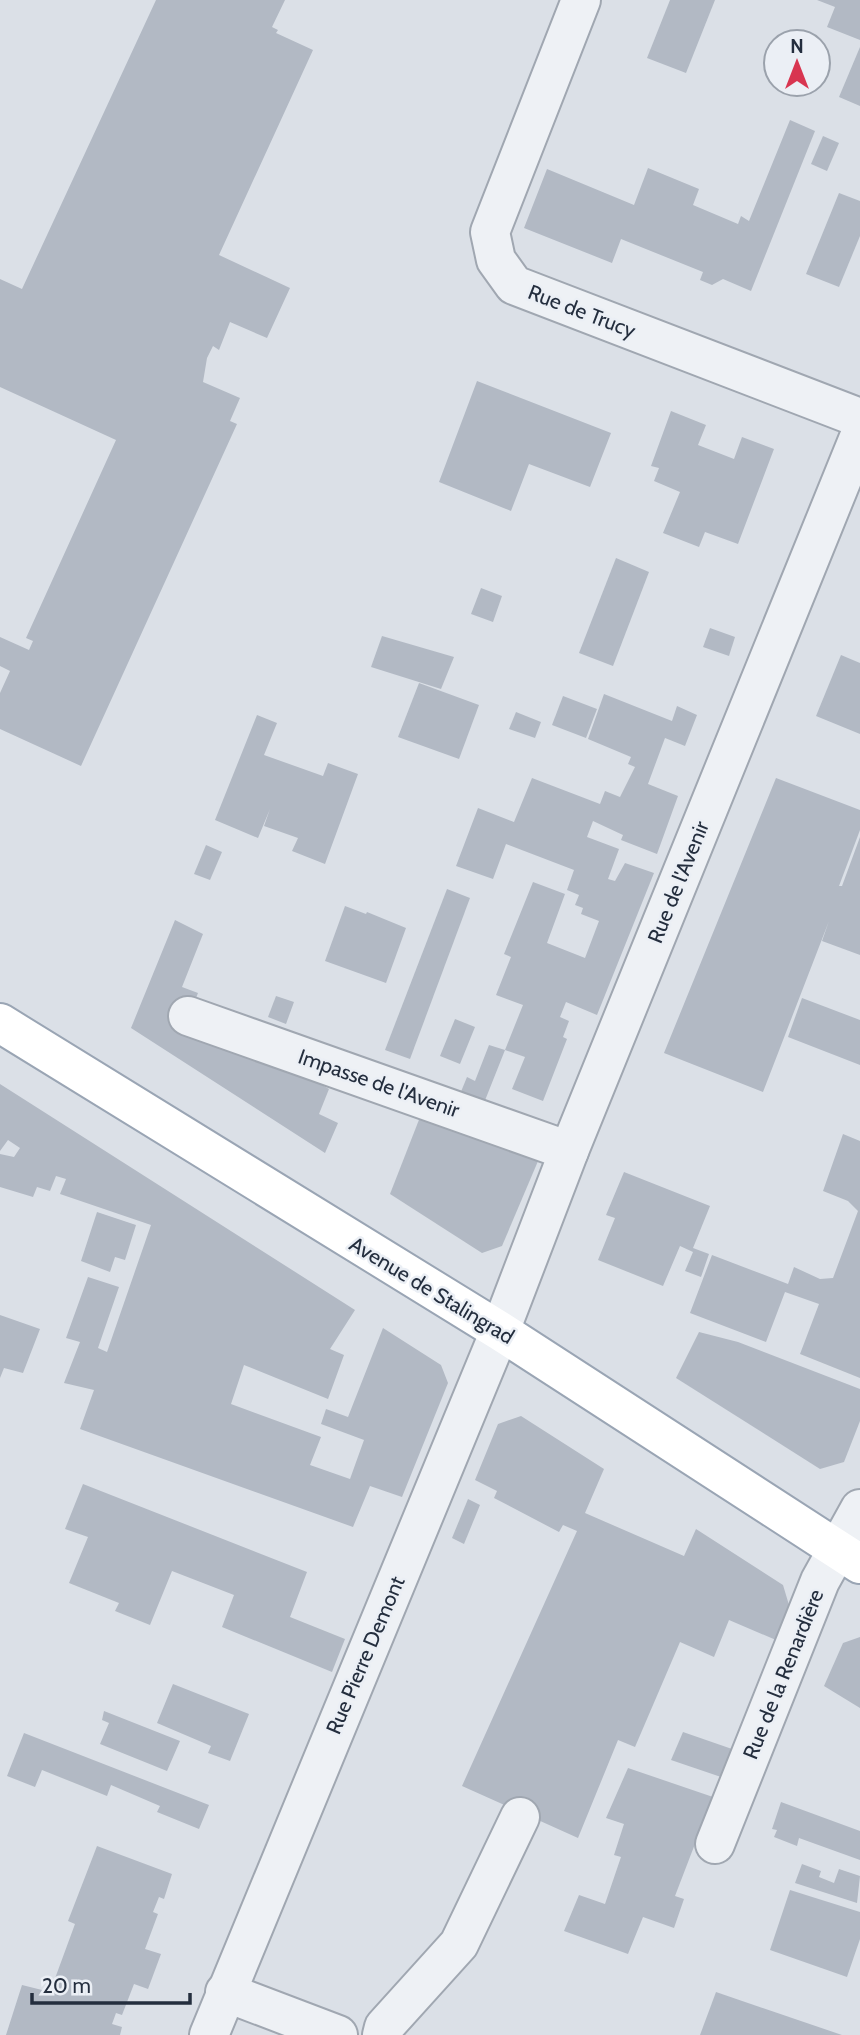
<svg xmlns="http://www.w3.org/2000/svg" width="860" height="2035" viewBox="0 0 860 2035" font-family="Cabin,sans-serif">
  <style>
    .building { fill: #b2b9c4 }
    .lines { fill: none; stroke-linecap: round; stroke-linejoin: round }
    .minor-casing { stroke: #a0a7b1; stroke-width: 42 }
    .major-casing { stroke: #9aa5b4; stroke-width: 42 }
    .minor { stroke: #eef1f5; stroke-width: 38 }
    .major { stroke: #fff; stroke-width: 38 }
    .labels { text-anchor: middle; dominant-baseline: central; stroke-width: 5; stroke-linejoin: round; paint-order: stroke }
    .street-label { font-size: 21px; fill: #242e3e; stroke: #ebeff5 }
  </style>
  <rect width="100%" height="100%" fill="#dbe0e7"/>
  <g class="building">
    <path d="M156,0H285L272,27L278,30L276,33L313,50L219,255L290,288L267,338L230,322L219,350L213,346L207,358L203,382L240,398L230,421L237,424L81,766L0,729V693L10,671L0,666V637L29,650L33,641L26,638L116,440L0,387V279L22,289Z"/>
    <path d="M670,0H715L686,73L647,58Z"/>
    <path d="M817,0H860V40L827,27L835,7Z"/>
    <path d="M860,47V106L839,97Z"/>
    <path d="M790,120L815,131L751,291L723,279L712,285L700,280L703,272L621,239L612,263L524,228L547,169L634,205L648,168L699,189L693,205L738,224L741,216L749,221Z"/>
    <path d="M823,136L839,143L827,171L811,164Z"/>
    <path d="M839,193L860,201V236L839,287L806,274Z"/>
    <path d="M477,381L611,433L590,487L529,464L511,511L439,482Z"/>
    <path d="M671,411L706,425L698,445L734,459L742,437L774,449L738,544L705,532L699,547L663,533L680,492L654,481L659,468L651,466Z"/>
    <path d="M616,558L649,572L613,666L579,653Z"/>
    <path d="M481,588L502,596L493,622L471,614Z"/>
    <path d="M710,628L735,637L729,656L703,647Z"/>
    <path d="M382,636L454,657L441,689L371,667Z"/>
    <path d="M841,655L860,663V734L816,716Z"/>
    <path d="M419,683L479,705L459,759L398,737Z"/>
    <path d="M604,694L672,721L677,706L697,715L685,746L665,738L648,784L678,796L657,854L621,840L623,835L593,821L587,837L619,849L608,879L615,881L625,863L654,873L597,1015L566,1002L560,1017L569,1021L563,1037L567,1039L543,1101L512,1089L525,1057L505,1050L523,1005L496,995L511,957L504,954L533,882L565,894L547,943L585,958L599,921L581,914L583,908L575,905L579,895L567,890L574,870L506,844L493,879L456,866L478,808L514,822L532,778L600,804L605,791L620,797L635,767L628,764L631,757L588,739Z"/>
    <path d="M563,696L597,709L586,738L552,725Z"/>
    <path d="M516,712L541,722L535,738L509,729Z"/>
    <path d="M257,715L277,723L264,755L323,776L328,763L358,774L325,864L292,851L298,838L264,826L270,809L258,838L215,820Z"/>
    <path d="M776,778L860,810V830L839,886H842L860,837V955L822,941L829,921L763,1092L664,1053Z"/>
    <path d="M206,845L222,852L210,880L194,874Z"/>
    <path d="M447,889L470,898L410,1059L385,1050Z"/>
    <path d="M345,906L366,914L367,912L406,928L386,983L325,961Z"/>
    <path d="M175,920L203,934L182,987L198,993L185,1025L306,1076L329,1089L319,1114L338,1123L325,1153L131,1028Z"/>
    <path d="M276,996L294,1002L286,1024L268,1017Z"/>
    <path d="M802,998L860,1020V1065L788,1037Z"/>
    <path d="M455,1019L475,1027L460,1064L440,1056Z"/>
    <path d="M489,1045L505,1050L482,1108L458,1099L467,1077L475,1081Z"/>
    <path d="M0,1084L355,1310L330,1349L344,1355L328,1399L244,1365L231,1404L321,1437L310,1465L350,1479L364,1440L321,1424L326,1409L348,1417L383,1328L441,1365L448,1383L402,1497L370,1486L353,1527L80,1429L94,1390L64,1383L80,1342L66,1338L88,1277L119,1287L98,1348L107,1352L151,1225L60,1194L66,1179L56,1176L50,1191L37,1187L33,1197L0,1187V1154L14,1157L20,1148L8,1140L0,1151Z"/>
    <path d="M422,1112L544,1147L502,1246L482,1253L390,1194Z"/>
    <path d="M843,1134L860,1141V1378L800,1354L819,1304L785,1292L766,1342L690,1313L712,1255L788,1284L794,1267L820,1279L833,1278L858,1211L848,1201L823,1191Z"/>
    <path d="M624,1172L710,1206L693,1248L709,1254L701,1277L685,1271L693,1252L680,1246L663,1286L598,1260L615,1218L606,1215Z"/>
    <path d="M97,1212L136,1225L125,1260L115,1257L110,1272L81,1261Z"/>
    <path d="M0,1315L40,1329L23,1373L4,1368L0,1378Z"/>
    <path d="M699,1332L738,1342L860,1389V1421L844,1462L820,1469L676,1378Z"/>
    <path d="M521,1416L604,1469L585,1513L684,1556L696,1529L783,1585L789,1605L776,1640L729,1620L714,1657L680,1642L635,1747L618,1740L578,1838L462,1786L577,1531L563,1525L559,1532L494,1498L497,1491L475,1480L498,1424Z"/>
    <path d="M83,1484L307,1572L290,1617L345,1639L332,1672L222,1627L234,1595L172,1571L150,1625L115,1611L119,1603L69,1583L88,1537L65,1529Z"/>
    <path d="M468,1499L480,1505L464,1544L452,1538Z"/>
    <path d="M860,1637V1708L824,1686L843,1643Z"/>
    <path d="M173,1684L249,1714L230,1761L208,1753L211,1746L157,1723Z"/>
    <path d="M104,1711L180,1741L167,1771L100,1744L109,1723L102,1720Z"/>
    <path d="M683,1732L732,1749L721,1777L671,1760Z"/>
    <path d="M24,1733L209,1805L199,1829L157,1812L160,1806L111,1785L107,1796L42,1770L35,1787L7,1776Z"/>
    <path d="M628,1768L713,1797L675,1896L684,1899L674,1928L643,1917L628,1954L564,1931L579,1895L605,1904L621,1857L614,1855L624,1824L606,1818Z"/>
    <path d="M781,1802L860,1831V1860L799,1838L797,1846L774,1837L777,1830L772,1829Z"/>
    <path d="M97,1846L172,1874L164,1899L159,1897L153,1912L158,1914L145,1949L161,1954L148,1989L134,1984L122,2015L116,2013L112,2024L122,2027L120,2035H6L22,1985L50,1992L75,1924L68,1921Z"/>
    <path d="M802,1864L821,1871L819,1877L834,1883L839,1869L860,1876L857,1903L795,1883Z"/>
    <path d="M790,1890L860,1912V1939L847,1977L770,1950Z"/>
    <path d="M716,1992L842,2035H700Z"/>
  </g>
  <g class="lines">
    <g class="minor-casing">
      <g id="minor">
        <path d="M581,0L490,232L496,260L514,285L860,418"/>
        <path d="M188,1016L569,1151"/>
        <path d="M715,1844L820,1581L860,1509"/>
        <path d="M225,1992L338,2035"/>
        <path d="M209,2035L500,1331L569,1151L860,435"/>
        <path d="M382,2035L384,2027L459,1944L520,1817"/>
      </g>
    </g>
    <g class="major-casing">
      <path id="major" d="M0,1023L500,1331L860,1564"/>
    </g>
    <use href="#minor" class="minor"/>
    <use href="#major" class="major"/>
  </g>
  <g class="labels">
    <g class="street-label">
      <text transform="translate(582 311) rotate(21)">Rue de Trucy</text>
      <text transform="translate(678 882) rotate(-68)">Rue de l'Avenir</text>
      <text transform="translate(379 1083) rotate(19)">Impasse de l'Avenir</text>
      <text transform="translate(432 1290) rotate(31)">Avenue de Stalingrad</text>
      <text transform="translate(365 1655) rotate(-67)">Rue Pierre Demont</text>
      <text transform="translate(783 1674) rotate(-68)">Rue de la Renardière</text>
    </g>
  </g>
  <g transform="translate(797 63)"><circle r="33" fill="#ebeff5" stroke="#9ba2ac" stroke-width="2"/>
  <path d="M0-5L12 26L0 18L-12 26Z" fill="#d83550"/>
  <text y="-10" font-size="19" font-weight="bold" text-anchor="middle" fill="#242e3e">N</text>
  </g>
  <path d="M32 1993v10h158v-10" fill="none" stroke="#242e3e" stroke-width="3.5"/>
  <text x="42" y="1993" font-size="21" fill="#242e3e" stroke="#ebeff5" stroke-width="5" paint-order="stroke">20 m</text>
</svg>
